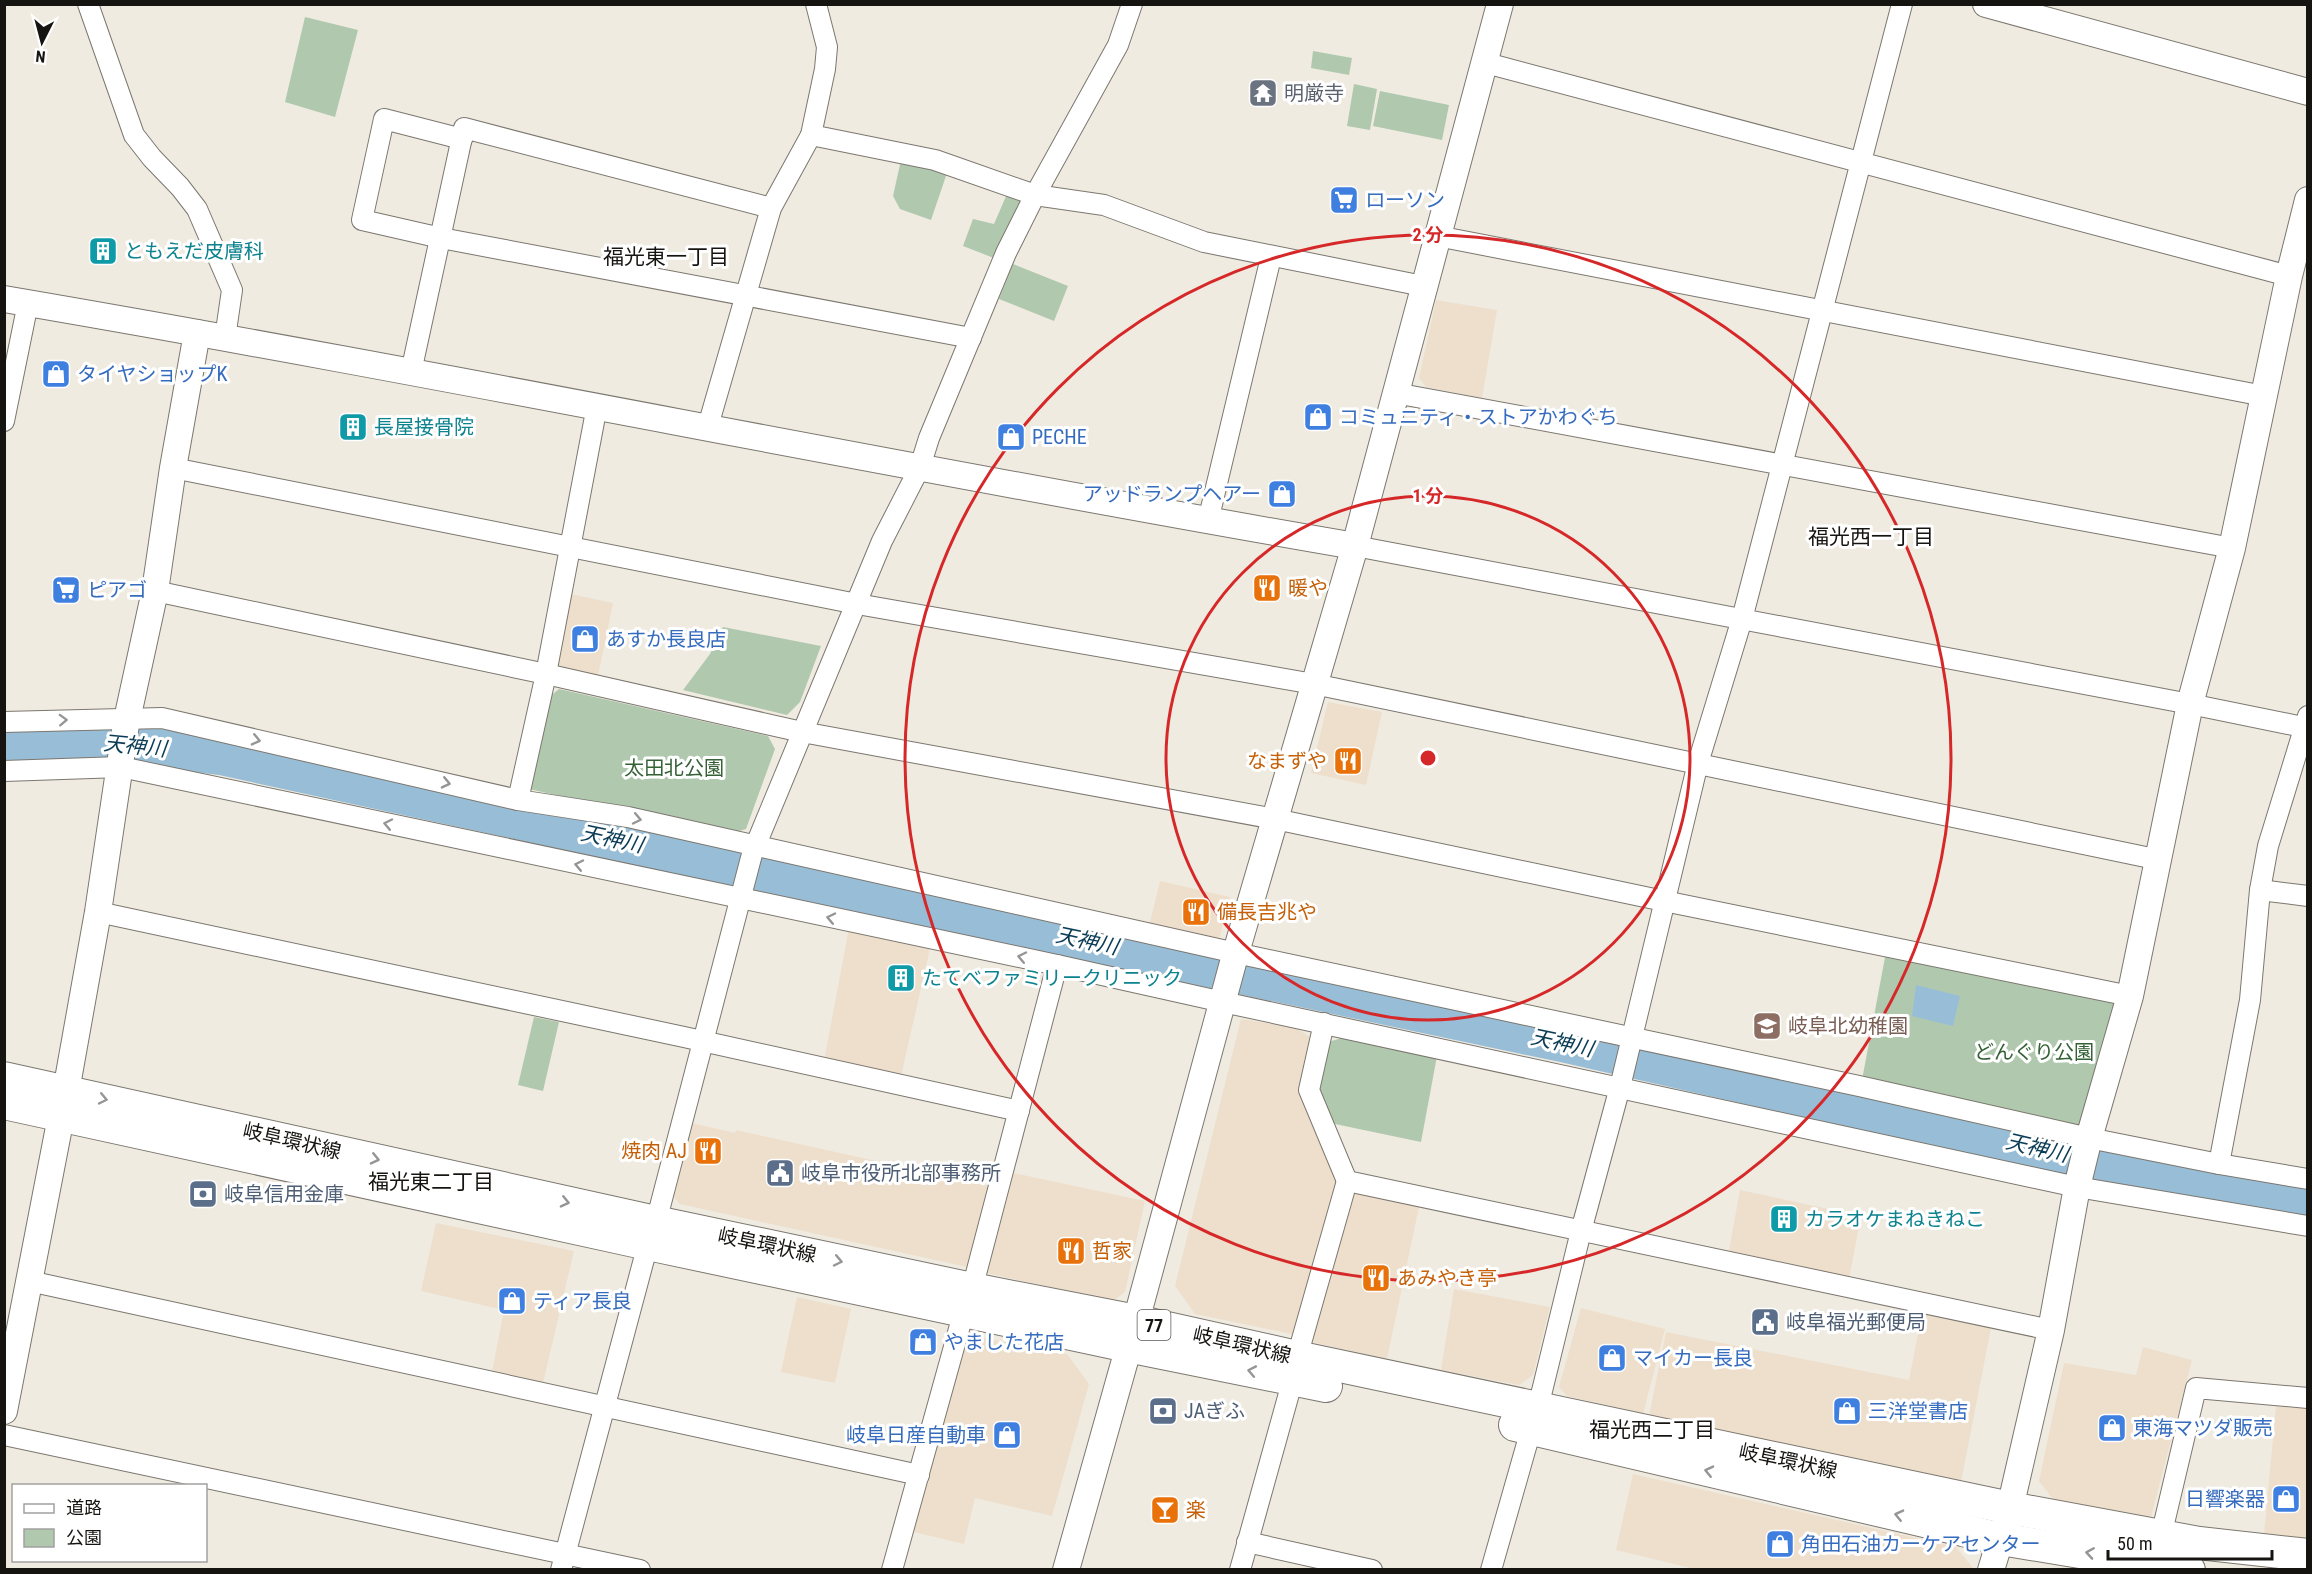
<svg xmlns="http://www.w3.org/2000/svg" width="2312" height="1574" viewBox="0 0 2312 1574" font-family="'Roboto Condensed','Noto Sans JP',sans-serif">
  <style>
    .commercial { fill: #eddfcc }
    .green { fill: #afc8ae }
    .water { fill: #98bed7 }
    .lines { fill: none; stroke-linecap: round; stroke-linejoin: round }
    .river { stroke: #98bed7; stroke-width: 39 }
    .minor-casing { stroke: #7c776f; stroke-width: 22 }
    .tertiary-casing { stroke: #7c776f; stroke-width: 28 }
    .primary-casing { stroke: #7c776f; stroke-width: 34 }
    .minor { stroke: #fff; stroke-width: 20 }
    .tertiary { stroke: #fff; stroke-width: 26 }
    .primary { stroke: #fff; stroke-width: 32 }
    .oneway { stroke: #969594 }
    .ring { fill: none; stroke: #d62828; stroke-width: 3 }
    .labels { text-anchor: middle; dominant-baseline: central; stroke-width: 6; stroke-linejoin: round; paint-order: stroke }
    .shield { fill: #fff; stroke: #5c5a58; stroke-width: 1.5 }
    .shield-label { font-size: 18px; font-weight: bold; fill: #161411 }
    .worship-label { font-size: 20px; fill: #5b616d; stroke: #fff; text-anchor: start }
    .shop-label { font-size: 20px; fill: #366cbe; stroke: #fff; text-anchor: start }
    .culture-label { font-size: 20px; fill: #0d838f; stroke: #fff; text-anchor: start }
    .food-label { font-size: 20px; fill: #c56008; stroke: #fff; text-anchor: start }
    .park-label { font-size: 20px; fill: #356136; stroke: #fff }
    .education-label { font-size: 20px; fill: #785e54; stroke: #fff; text-anchor: start }
    .street-label { font-size: 20px; fill: #161411; stroke: #fff }
    .service-label { font-size: 20px; fill: #4e5e75; stroke: #fff; text-anchor: start }
    .neighbourhood-label { font-size: 21px; fill: #161411; stroke: #fff }
    .water-label { font-size: 21px; font-style: italic; fill: #0a3c56; stroke: #fff }
    .centre { fill: #d62828; stroke: #fff; stroke-width: 3 }
    .ring-label { font-size: 18px; text-anchor: middle; font-weight: bold; fill: #d62828; stroke: #fff; stroke-width: 6; stroke-linejoin: round; paint-order: stroke }
  </style>
  <rect width="100%" height="100%" fill="#f0ebe1"/>
  <g class="commercial">
    <path d="M1436,300L1497,310L1482,398L1426,387L1419,378Z"/>
    <path d="M566,593L613,603L598,676L554,666Z"/>
    <path d="M1328,702L1382,712L1366,785L1311,773Z"/>
    <path d="M1160,881L1230,897L1218,943L1149,927Z"/>
    <path d="M849,928L931,944L901,1076L824,1061Z"/>
    <path d="M1241,1019L1294,1027L1314,1039L1299,1093L1338,1186L1296,1335L1195,1314L1175,1286Z"/>
    <path d="M692,1123L735,1133L736,1130L989,1186L967,1267L680,1204L674,1197Z"/>
    <path d="M1014,1173L1145,1201L1125,1292L1113,1301L987,1273Z"/>
    <path d="M1740,1190L1861,1216L1849,1279L1728,1256Z"/>
    <path d="M1359,1191L1420,1202L1387,1359L1311,1342L1352,1195Z"/>
    <path d="M436,1223L574,1251L543,1383L492,1372L504,1310L421,1291Z"/>
    <path d="M1454,1289L1550,1307L1533,1375L1519,1385L1441,1370Z"/>
    <path d="M797,1297L851,1309L835,1383L781,1372Z"/>
    <path d="M1581,1308L1665,1329L1643,1414L1567,1396L1559,1387Z"/>
    <path d="M1922,1313L1991,1328L1961,1482L1648,1421L1666,1332L1909,1380Z"/>
    <path d="M969,1335L1067,1354L1089,1384L1052,1516L975,1498L964,1544L914,1532L924,1486Z"/>
    <path d="M2143,1347L2192,1360L2150,1521L2055,1502L2039,1481L2064,1363L2136,1375Z"/>
    <path d="M2276,1406L2307,1409V1538L2264,1534Z"/>
    <path d="M1633,1474L1956,1547L1974,1569L1699,1570L1616,1550Z"/>
  </g>
  <g class="green">
    <path d="M305,17L358,30L335,117L285,102Z"/>
    <path d="M1313,51L1352,58L1349,75L1311,68Z"/>
    <path d="M1354,84L1377,89L1370,130L1347,126Z"/>
    <path d="M1380,91L1449,105L1442,140L1373,126Z"/>
    <path d="M901,160L948,170L931,220L900,209L893,196Z"/>
    <path d="M1007,194L1022,199L999,260L963,246L973,219L994,224Z"/>
    <path d="M1013,264L1068,286L1054,321L999,299Z"/>
    <path d="M723,627L821,646L800,702L787,715L683,690L710,654Z"/>
    <path d="M559,689L768,736L775,749L746,829L729,834L529,789L547,699Z"/>
    <path d="M1886,952L2121,1003L2084,1132L1862,1080Z"/>
    <path d="M534,1017L559,1022L543,1091L518,1085Z"/>
    <path d="M1342,1038L1437,1056L1421,1142L1335,1124L1317,1090L1328,1042Z"/>
  </g>
  <path class="water" d="M1916,985L1960,996L1953,1026L1912,1016Z"/>
  <g class="lines">
    <path class="river" d="M4,741H99L223,756L849,892L1564,1043L1924,1125L2157,1175L2308,1196"/>
    <g class="minor-casing">
      <g id="minor">
        <path d="M88,4L134,135L152,158L180,187L197,209L232,290L225,338"/>
        <path d="M1486,63L2289,276"/>
        <path d="M811,135L935,160L1035,195L1104,205L1204,242L1423,286"/>
        <path d="M462,139L384,119L362,220L441,238L971,338"/>
        <path d="M1437,236L2264,396"/>
        <path d="M411,372L464,128L771,208"/>
        <path d="M1395,393L2232,548"/>
        <path d="M4,421L28,303"/>
        <path d="M708,426L771,208L811,135L825,69L827,47L816,4"/>
        <path d="M173,468L857,604L1314,684L2160,860"/>
        <path d="M1208,521L1271,257"/>
        <path d="M1355,546L2190,704L2303,727"/>
        <path d="M155,591L546,674L802,732L1275,819L1664,901L2130,996"/>
        <path d="M4,722L162,718L518,800L628,817L1236,953L1859,1086L2089,1138L2219,1164L2250,1000L2260,890L2268,846L2308,716"/>
        <path d="M4,771L121,767L1057,965L1223,1002L2077,1187L2308,1226"/>
        <path d="M518,800L546,674L597,406"/>
        <path d="M2260,890L2308,896"/>
        <path d="M98,912L684,1037L1019,1111"/>
        <path d="M1324,1023L1309,1090L1347,1181"/>
        <path d="M2219,1164L2308,1179"/>
        <path d="M29,1281L919,1475"/>
        <path d="M972,1289L1057,965"/>
        <path d="M1297,1357L1347,1181L2051,1330"/>
        <path d="M4,1435L640,1570"/>
        <path d="M2161,1536L2196,1388L2308,1398"/>
        <path d="M1247,1542L1372,1570"/>
        <path d="M561,1570L648,1244L656,1222L752,854L882,541L920,467L929,438L1006,253L1035,195L1118,45L1132,4"/>
        <path d="M892,1570L964,1311"/>
        <path d="M1240,1570L1293,1379"/>
        <path d="M1491,1570L1542,1391L1581,1231L1620,1087L1698,763L1742,619L1902,4"/>
      </g>
    </g>
    <g class="tertiary-casing">
      <g id="tertiary">
        <path d="M1986,4L2308,92"/>
        <path d="M4,299C456,376 904,469 1355,546"/>
        <path d="M4,1411L66,1091L98,912L126,724L155,591L173,468L197,333"/>
        <path d="M1066,1570L1136,1321L1234,959L1355,546L1500,4"/>
        <path d="M1991,1570L2010,1508L2051,1330L2077,1187L2089,1138L2130,996L2190,704L2232,548L2289,276L2308,200"/>
      </g>
    </g>
    <g class="primary-casing">
      <g id="primary">
        <path d="M4,1078L656,1222L972,1289L1136,1321L1297,1357L2010,1508L2199,1543L2308,1555"/>
        <path d="M4,1103L648,1244L1128,1346L1326,1386"/>
        <path d="M1515,1425L2001,1539L2189,1570"/>
      </g>
    </g>
    <use href="#minor" class="minor"/>
    <use href="#tertiary" class="tertiary"/>
    <use href="#primary" class="primary"/>
  </g>
  <defs><path id="oneway-chevron" d="M-2-3.5L2.5 0L-2 3.5" fill="none" stroke-width="1.6" stroke-linecap="round" stroke-linejoin="round" transform="scale(1.5)"/></defs>
  <g class="oneway">
    <use href="#oneway-chevron" transform="translate(63 720) rotate(-2)"/>
    <use href="#oneway-chevron" transform="translate(256 740) rotate(13)"/>
    <use href="#oneway-chevron" transform="translate(446 783) rotate(13)"/>
    <use href="#oneway-chevron" transform="translate(637 819) rotate(12)"/>
    <use href="#oneway-chevron" transform="translate(388 824) rotate(-168)"/>
    <use href="#oneway-chevron" transform="translate(579 865) rotate(-168)"/>
    <use href="#oneway-chevron" transform="translate(831 918) rotate(-168)"/>
    <use href="#oneway-chevron" transform="translate(1022 957) rotate(-168)"/>
    <use href="#oneway-chevron" transform="translate(103 1099) rotate(12)"/>
    <use href="#oneway-chevron" transform="translate(375 1159) rotate(13)"/>
    <use href="#oneway-chevron" transform="translate(565 1202) rotate(13)"/>
    <use href="#oneway-chevron" transform="translate(838 1261) rotate(12)"/>
    <use href="#oneway-chevron" transform="translate(1252 1371) rotate(-169)"/>
    <use href="#oneway-chevron" transform="translate(1709 1471) rotate(-167)"/>
    <use href="#oneway-chevron" transform="translate(1899 1515) rotate(-167)"/>
    <use href="#oneway-chevron" transform="translate(2090 1553) rotate(-171)"/>
  </g>
  <g class="ring">
    <circle cx="1428" cy="758" r="262"/>
    <circle cx="1428" cy="758" r="523"/>
  </g>
  <defs>
    <g id="temple-square" transform="scale(1.5)"><rect x="-9" y="-9" width="18" height="18" rx="4" fill="#6b7280" stroke="#fff"/><path d="M0-6L5-2H3V0L6.5 2.5H4V6H1.5V3h-3V6H-4V2.5H-6.5L-3 0V-2H-5Z" fill="#fff"/></g>
    <g id="supermarket-square" transform="scale(1.5)"><rect x="-9" y="-9" width="18" height="18" rx="4" fill="#3f7fe0" stroke="#fff"/><path d="M-6-5.5h2.5l.6 2H6L4.5 2H-2.5L-4.4-4H-6ZM-1.5 3.2a1.3 1.3 0 1 0 .1 0ZM3 3.2a1.3 1.3 0 1 0 .1 0Z" fill="#fff"/></g>
    <g id="building-square" transform="scale(1.5)"><rect x="-9" y="-9" width="18" height="18" rx="4" fill="#0f9aa8" stroke="#fff"/><path d="M-4-6H4V6H1V3H-1V6H-4ZM-2.5-4.3h1.7v1.8h-1.7ZM.8-4.3h1.7v1.8H.8ZM-2.5-1h1.7V.8h-1.7ZM.8-1h1.7V.8H.8Z" fill="#fff"/></g>
    <g id="shop-square" transform="scale(1.5)"><rect x="-9" y="-9" width="18" height="18" rx="4" fill="#3f7fe0" stroke="#fff"/><path d="M-5-2.5h2.3a2.7 3.5 0 0 1 5.4 0H5L5.5 6h-11ZM-1.5-2.5h3a1.5 2.3 0 0 0-3 0Z" fill="#fff"/></g>
    <g id="restaurant-square" transform="scale(1.5)"><rect x="-9" y="-9" width="18" height="18" rx="4" fill="#e8710a" stroke="#fff"/><path d="M-5-6h1v4h1v-4h1v4h1v-4h1v5L-1.5 .5V6h-2V.5L-5-1ZM5-6V6H3V1.5H1.5Q1.5-4 5-6Z" fill="#fff"/></g>
    <g id="school-square" transform="scale(1.5)"><rect x="-9" y="-9" width="18" height="18" rx="4" fill="#8d6e63" stroke="#fff"/><path d="M0-5L7-2L0 1L-7-2ZM-4 1L0 2.5L4 1V4Q0 6-4 4Z" fill="#fff"/></g>
    <g id="civic-square" transform="scale(1.5)"><rect x="-9" y="-9" width="18" height="18" rx="4" fill="#5c6f8a" stroke="#fff"/><path d="M-.6-6.5H3V-4.5H.6V-3L4-1V1h2V6H-6V1h2V-1L-.6-3ZM-1.2 2.5V6h2.4V2.5Z" fill="#fff"/></g>
    <g id="bank-square" transform="scale(1.5)"><rect x="-9" y="-9" width="18" height="18" rx="4" fill="#5c6f8a" stroke="#fff"/><path d="M-6-4H6V4H-6ZM0-2.3a2.3 2.3 0 1 0 0 4.6a2.3 2.3 0 1 0 0-4.6Z" fill="#fff"/></g>
    <g id="bar-square" transform="scale(1.5)"><rect x="-9" y="-9" width="18" height="18" rx="4" fill="#e8710a" stroke="#fff"/><path d="M-6-5H6L.8 .8V4.5H3.5V6h-7V4.5H-.8V.8Z" fill="#fff"/></g>
  </defs>
  <g fill-rule="evenodd">
    <use href="#temple-square" x="1263" y="93"/>
    <use href="#supermarket-square" x="1344" y="200"/>
    <use href="#building-square" x="103" y="251"/>
    <use href="#shop-square" x="56" y="374"/>
    <use href="#shop-square" x="1318" y="417"/>
    <use href="#building-square" x="353" y="427"/>
    <use href="#shop-square" x="1011" y="437"/>
    <use href="#shop-square" x="1282" y="494"/>
    <use href="#restaurant-square" x="1267" y="588"/>
    <use href="#supermarket-square" x="66" y="590"/>
    <use href="#shop-square" x="585" y="639"/>
    <use href="#restaurant-square" x="1348" y="761"/>
    <use href="#restaurant-square" x="1196" y="912"/>
    <use href="#building-square" x="901" y="978"/>
    <use href="#school-square" x="1767" y="1026"/>
    <use href="#restaurant-square" x="708" y="1151"/>
    <use href="#civic-square" x="780" y="1173"/>
    <use href="#bank-square" x="203" y="1194"/>
    <use href="#building-square" x="1784" y="1219"/>
    <use href="#restaurant-square" x="1071" y="1251"/>
    <use href="#restaurant-square" x="1376" y="1278"/>
    <use href="#shop-square" x="512" y="1301"/>
    <use href="#civic-square" x="1765" y="1322"/>
    <use href="#shop-square" x="923" y="1342"/>
    <use href="#shop-square" x="1612" y="1358"/>
    <use href="#bank-square" x="1163" y="1411"/>
    <use href="#shop-square" x="1847" y="1411"/>
    <use href="#shop-square" x="2112" y="1428"/>
    <use href="#shop-square" x="1007" y="1435"/>
    <use href="#shop-square" x="2286" y="1499"/>
    <use href="#bar-square" x="1165" y="1510"/>
    <use href="#shop-square" x="1780" y="1544"/>
  </g>
  <g class="labels">
    <rect class="shield" x="1137.5" y="1310" width="33" height="30" rx="4.5"/>
    <g class="shield-label">
      <text x="1154" y="1325">77</text>
    </g>
    <g class="worship-label">
      <text x="1284" y="93">明厳寺</text>
    </g>
    <g class="shop-label">
      <text x="1365" y="200">ローソン</text>
      <text x="77" y="374">タイヤショップK</text>
      <text x="1339" y="417">コミュニティ・ストアかわぐち</text>
      <text x="1032" y="437">PECHE</text>
      <text x="1261" y="494" text-anchor="end">アッドランプヘアー</text>
      <text x="87" y="590">ピアゴ</text>
      <text x="606" y="639">あすか長良店</text>
      <text x="533" y="1301">ティア長良</text>
      <text x="944" y="1342">やました花店</text>
      <text x="1633" y="1358">マイカー長良</text>
      <text x="1868" y="1411">三洋堂書店</text>
      <text x="2133" y="1428">東海マツダ販売</text>
      <text x="986" y="1435" text-anchor="end">岐阜日産自動車</text>
      <text x="2265" y="1499" text-anchor="end">日響楽器</text>
      <text x="1801" y="1544">角田石油カーケアセンター</text>
    </g>
    <g class="culture-label">
      <text x="124" y="251">ともえだ皮膚科</text>
      <text x="374" y="427">長屋接骨院</text>
      <text x="922" y="978">たてべファミリークリニック</text>
      <text x="1805" y="1219">カラオケまねきねこ</text>
    </g>
    <g class="food-label">
      <text x="1288" y="588">暖や</text>
      <text x="1327" y="761" text-anchor="end">なまずや</text>
      <text x="1217" y="912">備長吉兆や</text>
      <text x="687" y="1151" text-anchor="end">焼肉 AJ</text>
      <text x="1092" y="1251">哲家</text>
      <text x="1397" y="1278">あみやき亭</text>
      <text x="1186" y="1510">楽</text>
    </g>
    <g class="park-label">
      <text x="674" y="768">太田北公園</text>
      <text x="2034" y="1052">どんぐり公園</text>
    </g>
    <g class="education-label">
      <text x="1788" y="1026">岐阜北幼稚園</text>
    </g>
    <g class="street-label">
      <text transform="translate(292 1141) rotate(13)">岐阜環状線</text>
      <text transform="translate(767 1245) rotate(12)">岐阜環状線</text>
      <text transform="translate(1242 1345) rotate(13)">岐阜環状線</text>
      <text transform="translate(1788 1461) rotate(12)">岐阜環状線</text>
    </g>
    <g class="service-label">
      <text x="801" y="1173">岐阜市役所北部事務所</text>
      <text x="224" y="1194">岐阜信用金庫</text>
      <text x="1786" y="1322">岐阜福光郵便局</text>
      <text x="1184" y="1411">JAぎふ</text>
    </g>
    <g class="neighbourhood-label">
      <text x="666" y="257">福光東一丁目</text>
      <text x="1871" y="537">福光西一丁目</text>
      <text x="431" y="1182">福光東二丁目</text>
      <text x="1652" y="1430">福光西二丁目</text>
    </g>
    <g class="water-label">
      <text transform="translate(135 746) rotate(6)">天神川</text>
      <text transform="translate(612 839) rotate(12)">天神川</text>
      <text transform="translate(1087 941) rotate(12)">天神川</text>
      <text transform="translate(1562 1043) rotate(12)">天神川</text>
      <text transform="translate(2037 1148) rotate(13)">天神川</text>
    </g>
  </g>
  <circle cx="1428" cy="758" r="9" class="centre"/>
  <g class="ring-label">
    <text x="1428" y="241">2 分</text>
    <text x="1428" y="502">1 分</text>
  </g>
  <rect width="2312" height="1574" fill="none" stroke="#161411" stroke-width="12"/>
  <rect x="12" y="1484" width="195" height="78" fill="#ffffff" stroke="#a2a1a0" stroke-width="1.5"/>
  <rect x="24" y="1504" width="30" height="9" fill="#ffffff" stroke="#a2a1a0" stroke-width="1.5"/>
  <text x="66" y="1514" font-size="18" fill="#161411">道路</text>
  <rect x="24" y="1529" width="30" height="18" fill="#afc8ae" stroke="#a2a1a0" stroke-width="1.5"/>
  <text x="66" y="1544" font-size="18" fill="#161411">公園</text>
  <g transform="translate(42 42) rotate(186)" stroke="#ffffff" stroke-width="4.5" paint-order="stroke">
  <path d="M0-4.5L10 22L0 15L-10 22Z" fill="#161411"/>
  <text y="-9" font-size="16" font-weight="bold" text-anchor="middle" fill="#161411">N</text>
  </g>
  <path d="M2108 1550v9h164v-9" fill="none" stroke="#161411" stroke-width="3"/>
  <text x="2117" y="1550" font-size="18" fill="#161411" stroke="#ffffff" stroke-width="4.5" paint-order="stroke">50 m</text>
</svg>
